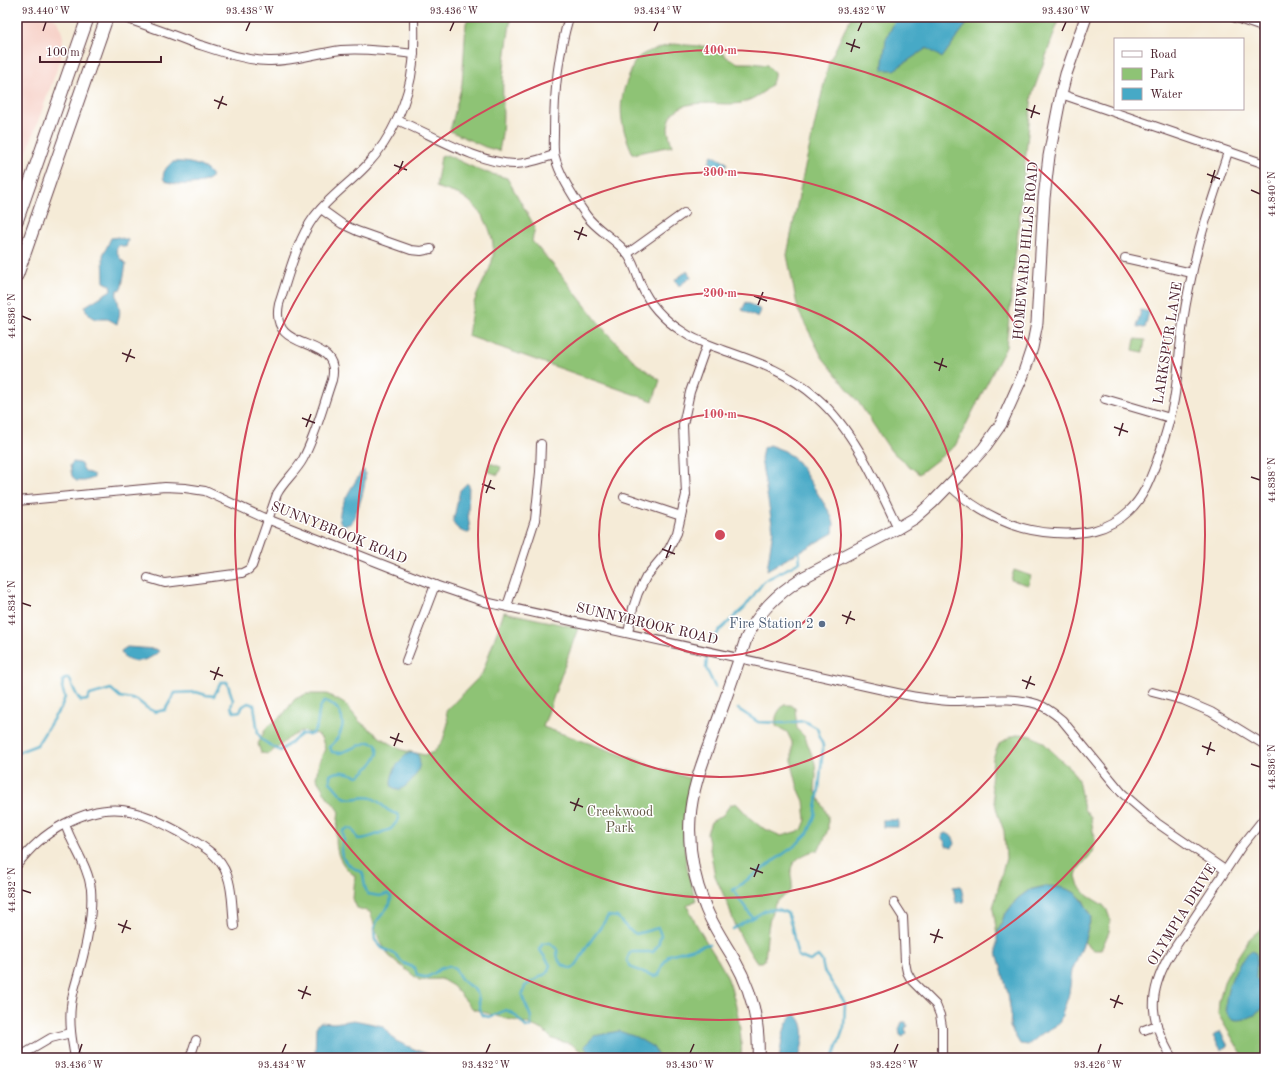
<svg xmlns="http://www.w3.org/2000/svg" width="1282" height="1075" viewBox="0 0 1282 1075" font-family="'Old Standard TT',serif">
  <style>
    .built { fill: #f7d1c8 }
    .green { fill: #8ec375; stroke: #6c7150 }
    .water { fill: #46a9c6; stroke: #486478 }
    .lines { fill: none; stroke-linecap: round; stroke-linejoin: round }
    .stream { stroke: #46a9c6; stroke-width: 2.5 }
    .street-casing { stroke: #643e45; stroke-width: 10 }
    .secondary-casing { stroke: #643e45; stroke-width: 13 }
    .primary-casing { stroke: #643e45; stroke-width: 14 }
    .street { stroke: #fff; stroke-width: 8 }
    .secondary { stroke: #fff; stroke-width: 11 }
    .primary { stroke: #fff; stroke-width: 12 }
    .ticks { fill: none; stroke: #4a1f2b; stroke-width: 1.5 }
    .ring { fill: none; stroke: #d1495b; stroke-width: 2 }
    .service-dot { fill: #5c6f8a; stroke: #fff; stroke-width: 1.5 }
    .labels { text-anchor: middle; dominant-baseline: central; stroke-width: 3; stroke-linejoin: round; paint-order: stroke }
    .street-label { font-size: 14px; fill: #4a1f2b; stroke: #fff }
    .service-label { font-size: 14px; fill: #4e5e75; stroke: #fff; text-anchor: end }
    .park-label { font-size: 14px; fill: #625845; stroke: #fff }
    .centre { fill: #d1495b; stroke: #fff; stroke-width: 2 }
    .ring-label { font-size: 12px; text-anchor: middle; font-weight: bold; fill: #d1495b; stroke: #fff; stroke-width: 3; stroke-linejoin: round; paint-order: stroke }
    .neatline { fill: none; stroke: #4a1f2b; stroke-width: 1.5 }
    .ticks-label { font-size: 10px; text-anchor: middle; fill: #4a1f2b }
  </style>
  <rect width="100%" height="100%" fill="#fff"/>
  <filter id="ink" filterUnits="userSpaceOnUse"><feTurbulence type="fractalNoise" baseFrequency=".025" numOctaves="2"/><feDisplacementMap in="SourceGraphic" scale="8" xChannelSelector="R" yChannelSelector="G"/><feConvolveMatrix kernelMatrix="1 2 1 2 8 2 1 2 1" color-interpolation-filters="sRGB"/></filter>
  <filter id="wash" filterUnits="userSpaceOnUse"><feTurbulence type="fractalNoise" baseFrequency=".012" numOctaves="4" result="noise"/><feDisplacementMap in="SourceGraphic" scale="16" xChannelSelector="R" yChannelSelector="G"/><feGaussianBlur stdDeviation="0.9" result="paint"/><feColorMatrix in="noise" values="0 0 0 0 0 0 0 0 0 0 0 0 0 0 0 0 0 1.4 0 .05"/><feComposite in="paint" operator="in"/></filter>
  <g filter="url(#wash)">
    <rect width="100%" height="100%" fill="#f5ebd7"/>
    <path class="built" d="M17,17H52L59,23L63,37L61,58L17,179Z"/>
    <g class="green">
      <path d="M469,17H511C508,38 505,58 503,79C502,103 505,127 499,151L485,147L450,131L462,84L466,23Z"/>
      <path d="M851,17H1060L1032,95L1006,347L955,446L919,474L891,451L859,403L822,357L798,310L787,255L803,175L829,62Z"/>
      <path d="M673,44L713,47L720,51L728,58L738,63H752L767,65L774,72C775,80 770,88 763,92C756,97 749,101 741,103C720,108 671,91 668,128C668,133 671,141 672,146L633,154C620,126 616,103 630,74C632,69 633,63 636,60C643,51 663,47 673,44Z"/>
      <path d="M447,155L481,171L507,178L535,227L532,241L555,267L606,332L637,364L660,380L653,401L468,336C470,324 471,311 475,300C480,285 490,273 493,257C496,233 481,206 460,195C452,192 444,190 436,187L441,157Z"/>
      <path d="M1135,339L1145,340L1143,352L1133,350Z"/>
      <path d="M490,463L501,467L498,475L487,471Z"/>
      <path d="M1014,570L1031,576L1028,585L1011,580Z"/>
      <path d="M504,612L578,628L543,727L691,779C681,822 681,858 696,900L687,906C693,918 699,930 706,941C714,954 722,965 728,979C736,1000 743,1035 741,1058H591L571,1044L552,1039L543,1030L526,1023L503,1018L473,1009L453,986L441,979L419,980L389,956L379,939L370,912L357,908L353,899L355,876C330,857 336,838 339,810L328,798L316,778L319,762L325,749L322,739L317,734L302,731L289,738L281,745L268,754L261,753L258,744L266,728L282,716L295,699L306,694H327L345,704L360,722L381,738L402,750L425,755L434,752L443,740L448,723L446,711L482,674Z"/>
      <path d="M784,705H791L795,708L797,729L805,737L815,763L816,775L815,790L828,816V829L823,842L818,850C808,852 791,859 791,871C790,877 794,884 791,890C787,896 778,898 775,904C767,920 767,942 765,960L762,962H756L743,941L733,920L729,907L715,876L707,833L711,822L723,815L730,805L736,803L751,819L761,827L781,836L802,830L806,820L804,801L798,788L792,764V742L787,732L776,726C775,716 777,712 784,705Z"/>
      <path d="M1020,734L1032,736L1044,743L1057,757L1071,769L1078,780L1084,809L1091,818L1095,843L1093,852L1079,868L1076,876L1079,886L1088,896L1103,905L1107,910L1110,919L1109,932L1101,950H1094L1084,942L1091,918L1083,900L1072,891L1046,886L1029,890L1017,899L1004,916L997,935L993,908L1006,858L1004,831L997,812L991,783L993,758L999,744L1010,737Z"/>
      <path d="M1265,925V1058H1244L1218,1014L1219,1001L1224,982L1233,964L1249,939Z"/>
    </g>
    <g class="water">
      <path d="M897,17H966L968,22L942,58L927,48L894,70H882L886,39Z"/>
      <path d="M712,155L727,163L724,169L709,162Z"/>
      <path d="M173,162C185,161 206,164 212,176L211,178C203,185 173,187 164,180C161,173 167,166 173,162Z"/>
      <path d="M118,237L128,240L126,247L119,245L116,250L120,258L126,264L122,286L121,289L117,290C115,301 124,308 117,324L108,319H95L90,316L84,307L111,290L110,285L104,282L103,255L111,238Z"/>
      <path d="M687,271L691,277L679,286L675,280Z"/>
      <path d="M746,302L761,310L758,318L742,310Z"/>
      <path d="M1141,310L1149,312L1145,328L1137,327Z"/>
      <path d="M769,445L785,451L798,462L830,513L834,523L833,533L767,570L773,530L761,459L763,448Z"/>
      <path d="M73,462L80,463L85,471L94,475V478L85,481H76L72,476L70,465Z"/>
      <path d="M364,470C369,481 357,513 351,524L343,525C330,517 356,481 362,471Z"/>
      <path d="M467,483L469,485L468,514L470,531L469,533C462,533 455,528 453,522L460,490Z"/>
      <path d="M127,647L156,649L159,651C151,661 125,668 121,651Z"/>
      <path d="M409,753H416C427,764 411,785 399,790L392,787L391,784C391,772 399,759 409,753Z"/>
      <rect x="883" y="820" width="15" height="7"/>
      <path d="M945,833C951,834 954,838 955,844L952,848L946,846L945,842L941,838L942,835Z"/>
      <path d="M961,886L964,902L956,903L953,887Z"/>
      <path d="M1046,886C1072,887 1082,893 1091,918L1084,942L1072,971L1069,994L1059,1024L1043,1033L1028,1045L1020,1044L1010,1027L1011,1014L1008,994L997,952V935L1004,916L1017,899L1029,890Z"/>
      <path d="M1251,951L1255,952L1257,956L1256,978L1265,991V1007L1257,1012L1255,1015C1204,1040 1231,964 1251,951Z"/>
      <path d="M795,1014C808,1024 803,1044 799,1058H779C782,1045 782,1021 795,1014Z"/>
      <path d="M354,1020L383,1026L396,1041L419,1051L441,1058H317L315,1055L316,1027L320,1022L334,1023Z"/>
      <path d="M902,1022H906L907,1026L905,1029L907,1033L903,1037L900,1035L899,1029Z"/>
      <path d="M619,1031L636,1037L653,1047L660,1058H592L584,1046L594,1036Z"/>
      <path d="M1220,1031L1228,1046L1221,1050L1213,1036Z"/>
    </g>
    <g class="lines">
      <g class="stream">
        <path d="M714,638L720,630L745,607L764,581L800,562L799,549"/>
        <path d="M707,658L706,668L715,687"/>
        <path d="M738,709L758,722L785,723L804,721L817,728L823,746L819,789L815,816L808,833L796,845L733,890L752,917"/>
        <path d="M17,754L21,751L37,745L55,716L61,708L65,697L62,688L63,680L69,678C73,686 75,695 81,701L87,700L90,695L111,689L120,697L137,700L147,708L155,712L165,710L175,693L196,692L206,695L214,696L221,682H227L233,700L231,707L234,712L240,711L243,706L248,703L254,705L258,733L262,740L280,751L302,734H312C314,731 317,728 317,725C320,714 316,710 325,701C338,705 346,718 341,731C339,737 334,743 330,747L332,752L340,753L369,742L376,744L378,754C373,763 367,771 358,776C348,773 338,769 330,775V782C336,787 339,795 346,798C355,801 365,794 374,799C384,804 384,811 397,814L399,819L391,829C380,832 370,839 358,839L353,830L348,828L343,831C343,834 344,838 344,841C343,844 341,846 341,850C341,862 352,868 362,872C366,881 362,884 368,894L379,896L387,894L391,897L390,904L377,921L374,929L375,940L382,948L395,954L403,963L415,968L417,975C428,980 431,975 440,969C443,968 446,967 449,966C459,970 456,973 462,980C467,986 476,987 478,996C480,1003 478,1007 482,1015L489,1017L506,1010L514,1014L526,1027H531V1017L522,996L525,986L547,973L550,965L540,950L542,944L550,943L557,949C557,961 559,965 572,969C579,964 581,956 586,948C593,937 601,928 608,916L617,917L628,929L636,934L658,928L661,935L658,945L653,952H630L627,961L632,968L654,976L659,975L662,966L669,955L709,944"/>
        <path d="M733,929L766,910L778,909L787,913C794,927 793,941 798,956L810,961L818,956L822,961L824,971L845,1003L844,1027L833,1058"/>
      </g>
    </g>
  </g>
  <g filter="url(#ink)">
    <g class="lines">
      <g class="street-casing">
        <g id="street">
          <path d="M122,17C145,25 168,33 191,42C216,50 242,60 268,61C293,62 316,53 341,50C364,48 390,51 414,54"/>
          <path d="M569,17C558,54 554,95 554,133C554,141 553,150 555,157C560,177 574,198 586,215C597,231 617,239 628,255C634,264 637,275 641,285C650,306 664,320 683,332C695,341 711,345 726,351C760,363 789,373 817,398C854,430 877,484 898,528"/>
          <path d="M1233,17L1265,28"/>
          <path d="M1061,94L1265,164"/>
          <path d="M397,120C433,135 477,163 515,164C528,164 541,159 554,155"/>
          <path d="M321,209L342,224L357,231L411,250L421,251L431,249"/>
          <path d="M627,254L684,213"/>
          <path d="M1125,258L1192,273"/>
          <path d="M1105,399L1170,418"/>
          <path d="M949,485C977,512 1014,531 1054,533C1082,535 1108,531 1129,511C1144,497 1150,479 1157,461C1164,441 1170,421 1174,400C1178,377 1179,353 1182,330C1184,312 1188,292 1192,274C1200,233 1215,192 1228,152"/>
          <path d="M624,497L681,516"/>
          <path d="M17,501L165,487L185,488L205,491L262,517L435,585L485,602L906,695C922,698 938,701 955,701C982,701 1011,696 1037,704C1046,707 1055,714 1062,720L1122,793L1157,823L1225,870"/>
          <path d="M148,578L165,583L242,573L248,570L252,566L277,494C284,481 296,472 303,459C316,435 323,406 332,380C343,332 268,357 279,304C288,277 297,240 314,217C329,197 349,184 366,166C392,138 409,101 413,63C415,47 414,32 414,17"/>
          <path d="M507,606L535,520L540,472L541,444"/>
          <path d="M628,633L633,608L638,593L646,577L669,549L677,533L681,516L686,495L683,425L690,392L707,344"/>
          <path d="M406,661L435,585"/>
          <path d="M1152,692L1183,700L1211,712L1265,745"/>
          <path d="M65,824C72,846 88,865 91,889C93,915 87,943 80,968C77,980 72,993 71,1006C69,1024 72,1041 75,1058"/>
          <path d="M17,865C31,847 44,835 64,824C111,799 137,809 181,833C199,844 219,853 227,875C233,890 232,909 234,926"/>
          <path d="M894,903L903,917L905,962L907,972L912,981L936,1005L940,1015L942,1027V1058"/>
          <path d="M1144,1030L1157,1025"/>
          <path d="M17,1058L51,1038L71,1033"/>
          <path d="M190,1058L196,1040"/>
          <path d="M1172,1058C1150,1021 1147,996 1168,958L1241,847L1265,817"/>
        </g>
      </g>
      <g class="secondary-casing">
        <path id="secondary" d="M758,1058C760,1024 751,989 734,959C724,942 712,925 705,906C694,879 688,848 690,818C692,787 704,759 714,731C725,700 736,670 746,639C758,612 777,594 802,578L898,528L915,518L932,503L964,470L984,448L1001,424L1023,375L1032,348L1037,323L1044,198L1049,156L1061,94L1066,74L1086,17"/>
      </g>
      <g class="primary-casing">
        <g id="primary">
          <path d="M17,220L88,17"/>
          <path d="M17,275L107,17"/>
        </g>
      </g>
      <use href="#street" class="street"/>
      <use href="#secondary" class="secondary"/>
      <use href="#primary" class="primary"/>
    </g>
  </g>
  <path class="ticks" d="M43,31L46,22M246,31L250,22M450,31L454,22M654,31L658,22M858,31L862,22M1062,31L1066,22M846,43L860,48M851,52L855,39M214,100L227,105M218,109L223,96M1026,109L1040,114M1031,118L1035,105M394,165L407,170M398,174L403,161M1207,174L1220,179M1211,183L1215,170M1251,190L1260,194M574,231L587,236M578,240L583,227M754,296L767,301M758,305L763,292M22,316L31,320M122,353L135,358M126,362L131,349M934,362L947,367M939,371L943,358M302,418L315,423M306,427L311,414M1114,427L1128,432M1119,436L1123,423M1251,477L1260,480M482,484L495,489M486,493L491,480M662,549L675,554M666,558L671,545M22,603L31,606M842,615L855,620M846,624L851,611M210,671L223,676M214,680L219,667M1022,680L1035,685M1026,689L1031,676M390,737L403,742M394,746L399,733M1202,746L1215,751M1207,755L1211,742M1251,764L1260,767M570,802L583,807M574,811L579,798M750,868L763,873M754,877L759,864M22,890L31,893M118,924L131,929M122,933L127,920M930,934L943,938M934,943L939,929M298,990L311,995M302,999L307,986M1110,999L1123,1004M1114,1008L1119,995M79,1053L82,1044M282,1053L286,1044M486,1053L490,1044M690,1053L694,1044M894,1053L898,1044M1098,1053L1101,1044"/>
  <g class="ring">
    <circle cx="720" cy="535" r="121"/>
    <circle cx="720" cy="535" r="242"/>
    <circle cx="720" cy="535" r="363"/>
    <circle cx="720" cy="535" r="485"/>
  </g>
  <circle class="service-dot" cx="822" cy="624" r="4"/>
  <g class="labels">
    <g class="street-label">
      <text transform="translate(1026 251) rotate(-85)">HOMEWARD HILLS ROAD</text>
      <text transform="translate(1168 343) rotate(-81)">LARKSPUR LANE</text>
      <text transform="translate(339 533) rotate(22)">SUNNYBROOK ROAD</text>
      <text transform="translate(647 624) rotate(13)">SUNNYBROOK ROAD</text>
      <text transform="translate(1182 915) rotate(-58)">OLYMPIA DRIVE</text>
    </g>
    <g class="service-label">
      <text x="814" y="624">Fire Station 2</text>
    </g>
    <g class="park-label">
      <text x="620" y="812">Creekwood<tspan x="620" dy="16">Park</tspan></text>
    </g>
  </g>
  <circle cx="720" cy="535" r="6" class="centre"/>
  <g class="ring-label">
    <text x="720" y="54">400 m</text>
    <text x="720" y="176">300 m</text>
    <text x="720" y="297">200 m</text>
    <text x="720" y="418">100 m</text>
  </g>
  <rect width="1282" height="1075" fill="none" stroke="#fff" stroke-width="44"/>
  <rect x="1114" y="38" width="130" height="72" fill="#ffffff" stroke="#b7a5aa"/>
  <rect x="1122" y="51" width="20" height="6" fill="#ffffff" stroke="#b7a5aa"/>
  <text x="1150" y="58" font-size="12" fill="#4a1f2b">Road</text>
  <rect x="1122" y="68" width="20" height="12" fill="#8ec375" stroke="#b7a5aa"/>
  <text x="1150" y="78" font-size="12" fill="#4a1f2b">Park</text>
  <rect x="1122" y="88" width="20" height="12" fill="#46a9c6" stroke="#b7a5aa"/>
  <text x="1150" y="98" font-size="12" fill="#4a1f2b">Water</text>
  <path d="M40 56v6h121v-6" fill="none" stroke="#4a1f2b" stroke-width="2"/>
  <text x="46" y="56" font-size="12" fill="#4a1f2b" stroke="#ffffff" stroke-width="3" paint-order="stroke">100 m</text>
  <rect x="22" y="22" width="1238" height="1031" class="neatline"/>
  <g class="ticks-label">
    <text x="46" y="14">93.440°W</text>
    <text x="250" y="14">93.438°W</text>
    <text x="454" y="14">93.436°W</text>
    <text x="658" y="14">93.434°W</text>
    <text x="862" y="14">93.432°W</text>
    <text x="1066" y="14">93.430°W</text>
    <text transform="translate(1271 194) rotate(-90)" y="4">44.840°N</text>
    <text transform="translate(11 316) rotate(-90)" y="4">44.836°N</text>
    <text transform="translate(1271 480) rotate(-90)" y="4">44.838°N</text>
    <text transform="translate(11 603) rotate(-90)" y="4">44.834°N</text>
    <text transform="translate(1271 767) rotate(-90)" y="4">44.836°N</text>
    <text transform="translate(11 890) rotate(-90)" y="4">44.832°N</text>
    <text x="79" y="1068">93.436°W</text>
    <text x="282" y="1068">93.434°W</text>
    <text x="486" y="1068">93.432°W</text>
    <text x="690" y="1068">93.430°W</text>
    <text x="894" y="1068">93.428°W</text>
    <text x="1098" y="1068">93.426°W</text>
  </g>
</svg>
